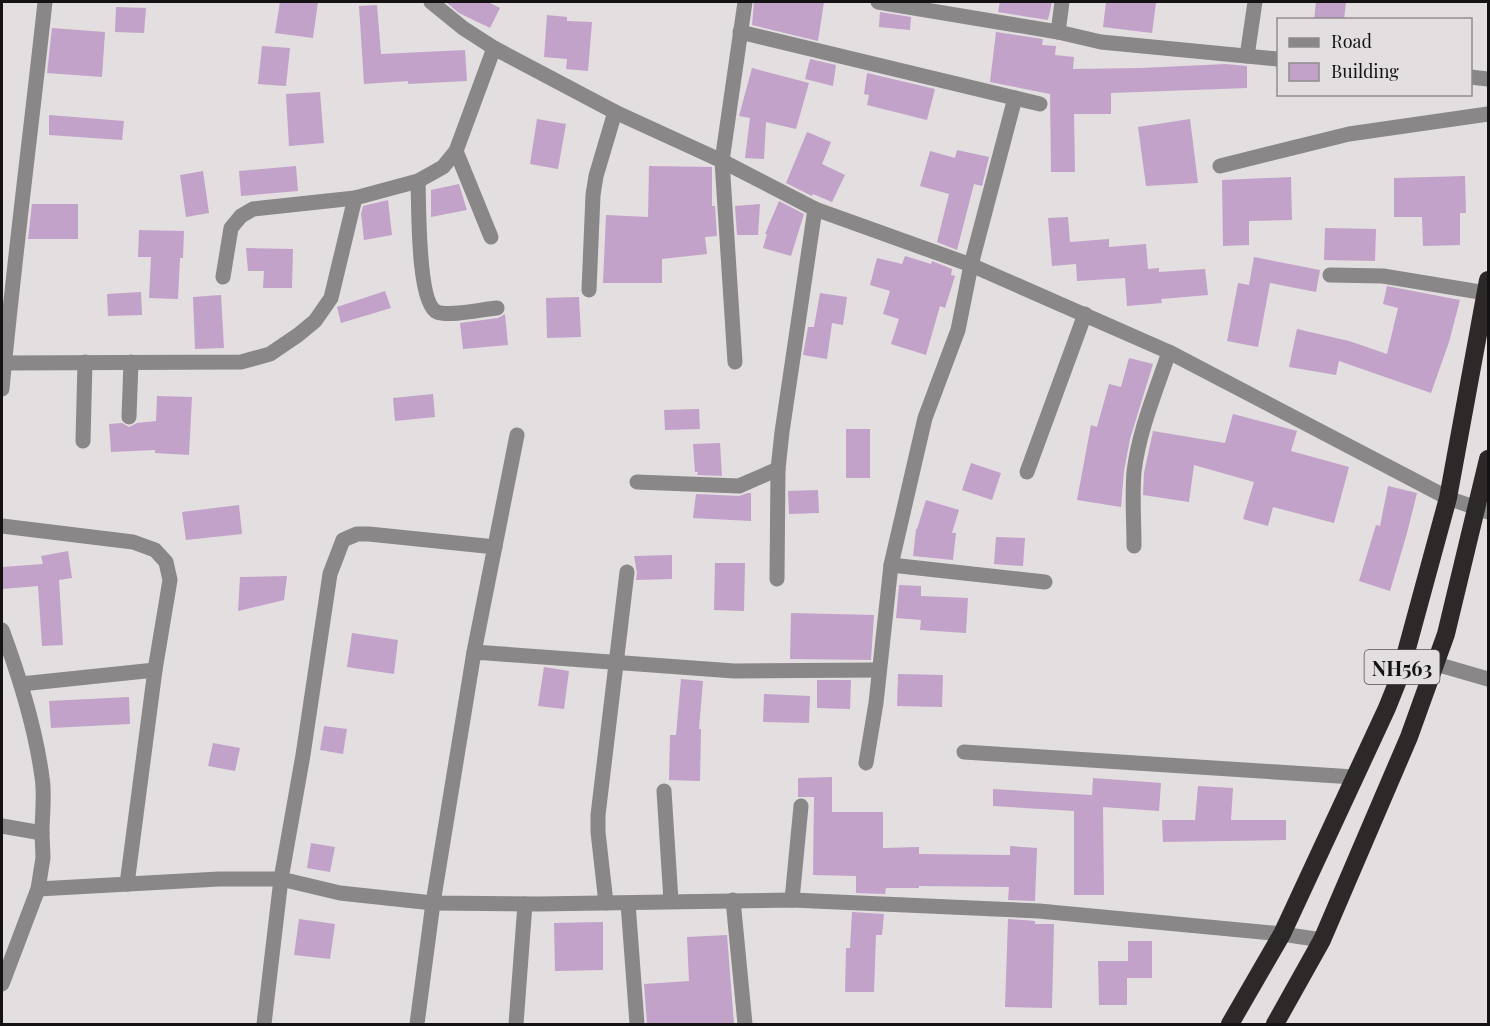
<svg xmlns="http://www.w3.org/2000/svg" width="1490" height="1026" viewBox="0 0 1490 1026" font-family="'Playfair Display',serif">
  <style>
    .building { fill: #c2a2c8 }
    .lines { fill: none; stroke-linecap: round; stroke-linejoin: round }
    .minor { stroke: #898787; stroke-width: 15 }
    .highway { stroke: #2d2929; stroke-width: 18 }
    .labels { text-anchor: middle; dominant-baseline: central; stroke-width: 5; stroke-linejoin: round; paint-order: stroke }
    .shield { fill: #e3dee0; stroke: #524f50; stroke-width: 1.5 }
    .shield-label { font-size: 20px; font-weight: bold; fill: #141213 }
  </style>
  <rect width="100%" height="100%" fill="#e3dee0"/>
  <g class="building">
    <path d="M280,2H318L313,38L275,33Z"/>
    <path d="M446,2H488L500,8L490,28L459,13Z"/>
    <path d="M754,2H824L818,41L752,25Z"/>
    <path d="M1000,2H1052L1048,20L998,12Z"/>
    <path d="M1106,2L1156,3L1152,33L1103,27Z"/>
    <path d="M1316,2H1346L1344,20H1314Z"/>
    <path d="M377,5L381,54L465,50L467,81L408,84V81L364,84L359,6Z"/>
    <path d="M116,7L146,8L144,33L115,32Z"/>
    <path d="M880,12L911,17L910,30L879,27Z"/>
    <path d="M547,15L567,17V21L592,22L588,71L566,69L567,59L544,57Z"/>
    <path d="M52,28L105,32L102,77L47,73Z"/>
    <path d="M996,32L1043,39L1042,45L1056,46L1055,55L1074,57L1073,69L1141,68L1226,64L1247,66V88L1111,93V114H1074L1075,172H1051L1050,94L990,82Z"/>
    <path d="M262,46L290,48L286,86L258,84Z"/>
    <path d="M810,59L836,65L833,86L805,79Z"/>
    <path d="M752,68L809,83L796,129L766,122L764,159L745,158L750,118L739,116Z"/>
    <path d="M867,73L935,89L927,120L867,105L869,95L864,94Z"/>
    <path d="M320,92L324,143L289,146L286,94Z"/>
    <path d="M49,115L124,121L122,140L49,135Z"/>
    <path d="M537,119L566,124L558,169L530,164Z"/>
    <path d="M1190,119L1198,183L1146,186L1138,127Z"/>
    <path d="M807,132L831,142L822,164L845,175L832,202L813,194L812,196L786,183Z"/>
    <path d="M957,150L989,157L982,186L974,184L957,250L937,242L949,194L920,186L930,151L955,158Z"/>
    <path d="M296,166L298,191L241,196L239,171Z"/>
    <path d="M649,166L712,167V206H715L717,236L705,237L707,254L662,259V283H603L606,215L648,217Z"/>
    <path d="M203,171L209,213L186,217L180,175Z"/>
    <path d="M1465,176L1466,213H1460V245L1423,246L1422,217H1394V178Z"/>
    <path d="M1291,177L1292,220L1249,221V245L1223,246L1222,180Z"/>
    <path d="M459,184L467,210L431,217V190Z"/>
    <path d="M388,200L392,235L364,240L361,214L363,206Z"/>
    <path d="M779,201L804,214L791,256L763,248L767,234H765Z"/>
    <path d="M32,204H78V239H28Z"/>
    <path d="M760,204L758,235H737L735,206Z"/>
    <path d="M1068,217L1070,242L1109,239V247L1146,244L1148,269L1159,268V272L1205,269L1208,295L1161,299L1162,303L1127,306L1125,278L1077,281L1076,264L1052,266L1048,218Z"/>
    <path d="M1325,228L1376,229L1375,261L1324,260Z"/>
    <path d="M139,230L184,231L183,258H180L178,299L149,298L151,257H138Z"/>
    <path d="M246,248L293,249L292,288H263L264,271H248Z"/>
    <path d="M905,256L931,264L932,261L952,269L951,275L955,276L945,308L940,306L926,355L891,344L899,319L883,314L890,291L870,285L877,258L902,264Z"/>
    <path d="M1254,257L1320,270L1316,292L1270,283L1258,347L1227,341L1238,283L1249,285Z"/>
    <path d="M1387,286L1460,300L1449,342L1431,393L1339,361L1336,375L1289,367L1297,329L1349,341L1387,354L1398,308L1383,304Z"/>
    <path d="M385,291L391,308L341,323L337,307Z"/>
    <path d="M141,292L142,315L108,316L107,294Z"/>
    <path d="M820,293L847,297L843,325L832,323L827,359L803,355L808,327H814Z"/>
    <path d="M221,295L224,348L195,349L193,297Z"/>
    <path d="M579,297L581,337L547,338L546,298Z"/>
    <path d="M505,314L508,345L463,349L460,323L498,318Z"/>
    <path d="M1129,358L1153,364L1130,439L1124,471L1121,507L1077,500L1091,425L1097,427L1109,384L1121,387Z"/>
    <path d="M433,394L435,417L395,421L393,398Z"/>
    <path d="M157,396L192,397L189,455L155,453V450L111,452L109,424L122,423L129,427L137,423L156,421Z"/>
    <path d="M699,409L700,429L665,430L664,410Z"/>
    <path d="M1233,414L1297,431L1291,451L1349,467L1334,523L1273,507L1268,526L1243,519L1254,482L1194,465L1189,502L1143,495L1144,473L1153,431L1225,443Z"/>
    <rect x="846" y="429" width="24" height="49"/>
    <path d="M720,443L722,476L697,475L698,472H695L693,444Z"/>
    <path d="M971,463L1001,473L992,500L962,490Z"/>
    <path d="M1388,486L1417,493L1407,533L1390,591L1359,581L1376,525L1380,526Z"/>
    <path d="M818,490L819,513L789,514L788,491Z"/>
    <path d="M748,493H751V521L693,518L696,494L739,496Z"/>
    <path d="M926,500L959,510L952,533H956L953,560L913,556L916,529H917Z"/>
    <path d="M239,505L242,534L186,540L182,512Z"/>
    <path d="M996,537L1025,538L1023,566L994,564Z"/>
    <path d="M68,551L72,578L59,580L63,645L42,646L38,586L2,589V567L43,564L41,556Z"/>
    <path d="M672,555V579L636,580L637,573L634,556Z"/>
    <path d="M715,563H745L744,611L714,610Z"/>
    <path d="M287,576L284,600L238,611L240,577Z"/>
    <path d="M899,585L921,586V596L968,598L966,633L920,630L921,620L896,618Z"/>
    <path d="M791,613L874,615L871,660L790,659Z"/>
    <path d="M352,633L398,640L394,674L347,667Z"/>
    <path d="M544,667L569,671L564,709L538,706Z"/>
    <path d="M898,674L943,675L942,707L897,706Z"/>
    <path d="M681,679L703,681L699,729H701L700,781L669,780L670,735H676Z"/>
    <path d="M817,680H851L850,709L817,708Z"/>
    <path d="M764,694L810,696L809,723L763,722Z"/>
    <path d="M129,697L130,724L51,728L49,701Z"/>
    <path d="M324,726L347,729L343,754L320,750Z"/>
    <path d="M213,743L240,748L235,771L208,766Z"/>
    <path d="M832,777V812H883V848L919,847V854L1010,855V846L1037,848L1035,901L1008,900L1009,887L919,886V888H886L885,894L856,893V876L813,875L814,797H798V778Z"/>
    <path d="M1093,778L1161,783L1159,811L1103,807L1104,895H1074V811L993,806V789L1092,795Z"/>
    <path d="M1198,786L1233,788L1231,820H1286V840L1163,842L1162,820H1195Z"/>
    <path d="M311,843L335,847L330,872L307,868Z"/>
    <path d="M852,912L884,914L882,935H876L874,992H845L846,948H850Z"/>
    <path d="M299,919L335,924L330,959L294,955Z"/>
    <path d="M1008,919L1035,921V924H1054L1052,1008L1005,1007Z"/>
    <path d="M603,922V970L555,971L554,923Z"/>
    <path d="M727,935L734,1024H647L644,984L689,981L687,937Z"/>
    <path d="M1128,941H1152V978H1127V1005H1099L1098,961H1128Z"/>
  </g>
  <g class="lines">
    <g class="minor">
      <path d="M431,2L463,28L494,48L615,112L722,161L815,209L971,265L1169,352L1448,498L1488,512"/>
      <path d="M878,2L1058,32L1101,42L1278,59"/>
      <path d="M740,32L1040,104"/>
      <path d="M1058,32L1062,2"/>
      <path d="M1247,56L1255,2"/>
      <path d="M1470,77L1488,79"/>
      <path d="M456,151L491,237"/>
      <path d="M1220,166L1349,134L1488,114"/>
      <path d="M418,181C419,203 417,303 437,312C450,317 483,309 497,308"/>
      <path d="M1330,275L1383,276L1486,293"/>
      <path d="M223,277L231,228L241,216L253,209L355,198L418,181L443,167L456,151L494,48"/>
      <path d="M589,290L593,195L596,176L615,112"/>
      <path d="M735,362L722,161L745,2"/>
      <path d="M4,363L241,362L270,354L298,335L315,321L331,298L355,198"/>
      <path d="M2,389C14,260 31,131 45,2"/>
      <path d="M129,417L131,362"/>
      <path d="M83,441L85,362"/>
      <path d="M1027,472L1085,314"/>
      <path d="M637,482L739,486L778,469"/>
      <path d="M2,526L133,542L155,550L166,562L170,580L155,670L127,884"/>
      <path d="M1134,546C1134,522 1132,496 1134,472C1139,430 1156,391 1169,352"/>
      <path d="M891,565L1045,582"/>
      <path d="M777,579L778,469L782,432L815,209"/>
      <path d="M2,630C20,678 35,726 42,777C45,795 42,815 42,833L2,826"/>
      <path d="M474,652L517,435"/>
      <path d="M1436,664L1488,679"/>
      <path d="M21,684L155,670"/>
      <path d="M964,752L1354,777"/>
      <path d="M866,763L876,703L891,565L925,418L958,330L971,265L1015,98"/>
      <path d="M664,791L671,901"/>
      <path d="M38,889L219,879H281L340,893L433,903L537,904L792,900L1039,911L1282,934L1322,940"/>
      <path d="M733,900L745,1024"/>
      <path d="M792,900L801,806"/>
      <path d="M606,903L598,832V815L627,572"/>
      <path d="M628,903L637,1024"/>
      <path d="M2,984L38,889L43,858L42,833"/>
      <path d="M264,1024L281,879L303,755L330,574L343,540L357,534H369L495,547"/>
      <path d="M417,1024L433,903L474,652L734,671L878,670"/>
      <path d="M516,1024L525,904"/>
    </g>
    <g class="highway">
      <path d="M1230,1024L1282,934L1387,708L1399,678L1448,498L1488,280"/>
      <path d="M1275,1024L1322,940L1409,737L1446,634L1488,459"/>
    </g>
  </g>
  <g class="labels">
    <rect class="shield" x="1364.5" y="650" width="75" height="34" rx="4.5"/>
    <g class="shield-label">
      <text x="1402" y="667">NH563</text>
    </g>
  </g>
  <rect width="1490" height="1026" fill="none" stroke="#141213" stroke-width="6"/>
  <rect x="1277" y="18" width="195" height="78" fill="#e3dee0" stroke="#908c8e" stroke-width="1.5"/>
  <rect x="1289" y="38" width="30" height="9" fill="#898787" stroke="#908c8e" stroke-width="1.5"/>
  <text x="1331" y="48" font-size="18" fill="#141213">Road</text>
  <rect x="1289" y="63" width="30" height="18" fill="#c2a2c8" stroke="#908c8e" stroke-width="1.5"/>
  <text x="1331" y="78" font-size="18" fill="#141213">Building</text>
</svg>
